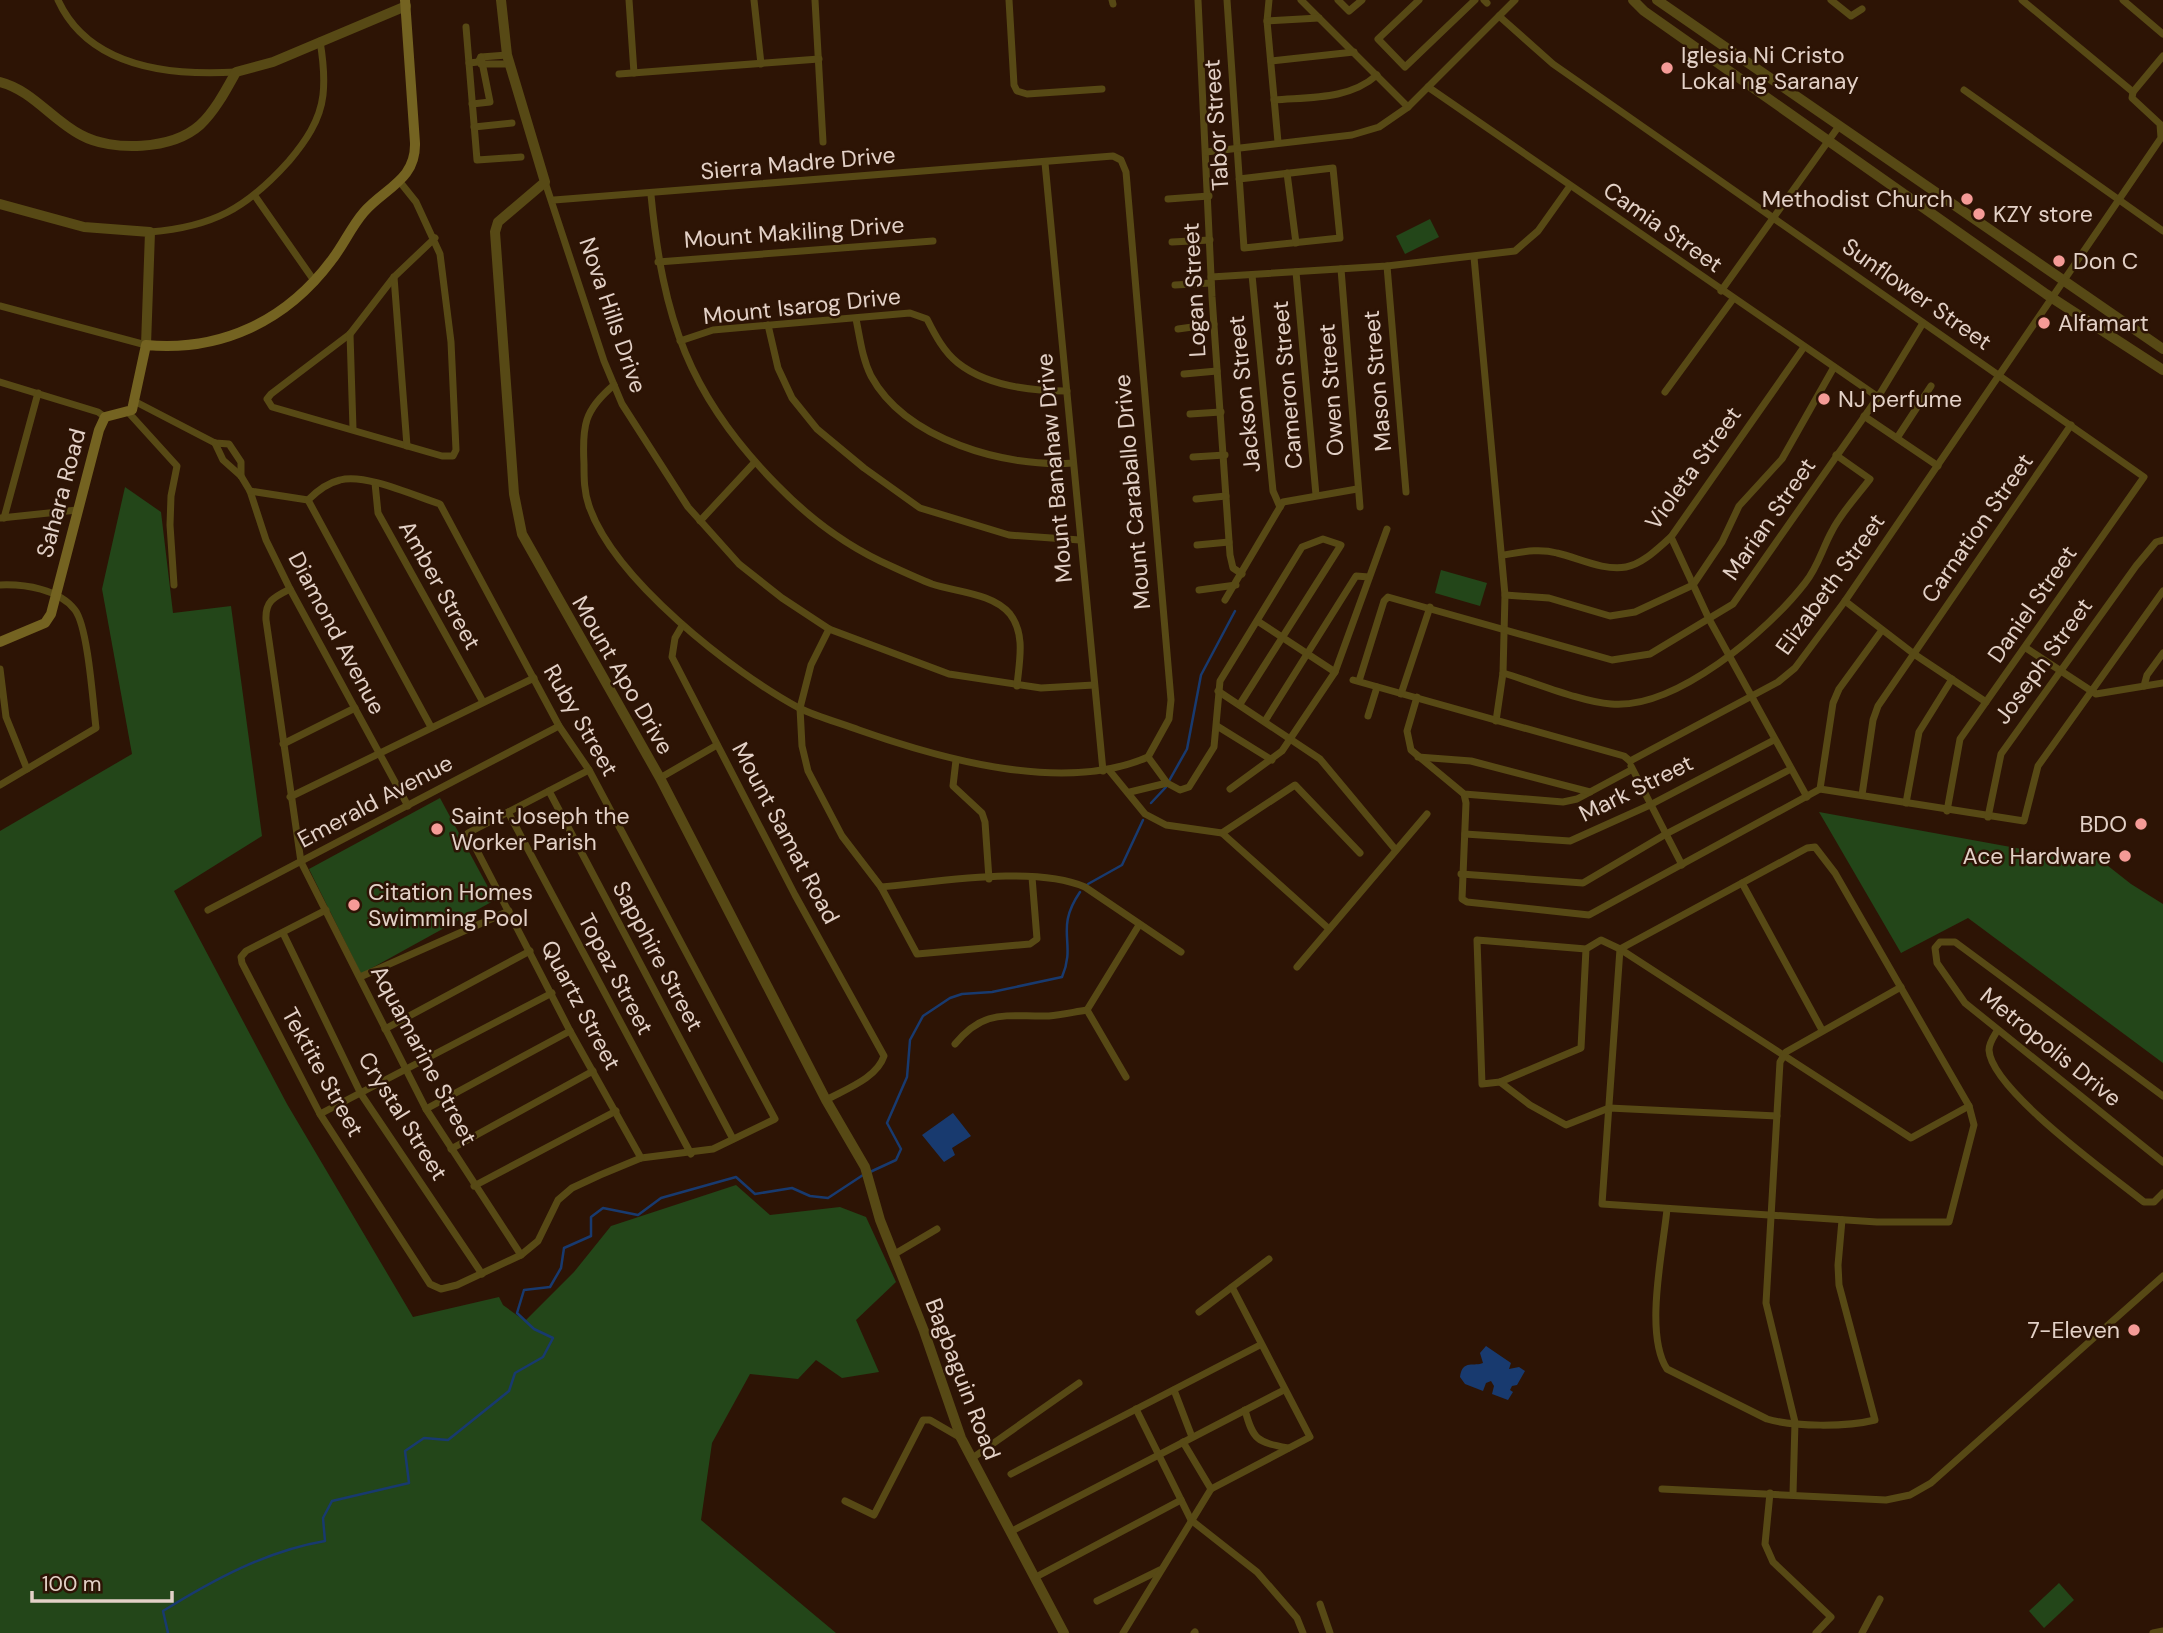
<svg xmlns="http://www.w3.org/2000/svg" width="2163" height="1633" viewBox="0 0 2163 1633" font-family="'DM Sans',sans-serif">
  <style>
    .green { fill: #234619 }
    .water { fill: #183a6f }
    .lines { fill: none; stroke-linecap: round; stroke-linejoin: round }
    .stream { stroke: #183a6f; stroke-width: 2.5 }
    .minor { stroke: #574915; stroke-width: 7 }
    .tertiary { stroke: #574915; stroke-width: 10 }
    .secondary { stroke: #746321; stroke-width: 10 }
    .poi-dot { fill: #f59b97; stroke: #2d1405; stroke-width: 2.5 }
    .labels { text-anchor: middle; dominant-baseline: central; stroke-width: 5; stroke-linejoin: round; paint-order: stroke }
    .poi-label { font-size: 23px; fill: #e3d1c7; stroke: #2d1405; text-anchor: start }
    .street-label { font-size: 23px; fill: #e3d1c7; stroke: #2d1405 }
  </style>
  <rect width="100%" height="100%" fill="#2d1405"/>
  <g class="green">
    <path d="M1430,219L1439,237L1405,254L1396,236Z"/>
    <path d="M125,487L161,512L173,613L231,606L262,836L174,891L287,1104L413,1317L499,1297L503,1305L525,1321L574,1272L611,1226L736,1185L770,1215L840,1207L866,1217L896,1282L856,1320L879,1372L842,1378L816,1360L798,1379L750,1374L712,1443L701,1520L836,1633H0V831L132,754L102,589Z"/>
    <path d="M1441,570L1487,583L1480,606L1435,593Z"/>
    <path d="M440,798L495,900L361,974L309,869Z"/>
    <path d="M1819,812L2082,860L2098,858L2131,884L2163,904V1063L1968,918L1901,953Z"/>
    <path d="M2059,1583L2074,1600L2044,1628L2029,1611Z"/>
  </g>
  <g class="water">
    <path d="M953,1113L971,1136L952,1148L955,1155L944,1162L922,1135Z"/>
    <path d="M1486,1346L1511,1363L1509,1369L1519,1367L1525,1371L1517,1385L1512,1386L1510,1390L1513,1392L1508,1400L1492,1394L1494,1386L1491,1381L1486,1383L1483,1391L1465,1384L1460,1377C1462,1359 1475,1367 1483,1363L1480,1353Z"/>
  </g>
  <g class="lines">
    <g class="stream">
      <path d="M1169,781L1187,749L1201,675L1235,611"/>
      <path d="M1151,803L1166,787"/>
      <path d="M1088,884L1122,865L1143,820"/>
      <path d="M870,1172L896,1160L901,1149L887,1123L907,1077L910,1040L923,1016L950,998L962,994L992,992L1062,977C1077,942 1054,930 1080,892"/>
      <path d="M168,1633L163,1611C213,1580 266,1551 325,1541L323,1518L332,1501L409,1483L405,1451L424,1438L448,1440L509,1391L515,1373L543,1357L553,1338L534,1329L517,1313L524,1290L550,1287L561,1268L564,1248L591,1236V1217L603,1208L638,1215L661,1198L736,1177L755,1194L792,1188L810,1196L828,1198L863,1175"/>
    </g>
    <g class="minor">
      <path d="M58,0C89,68 170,76 236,72"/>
      <path d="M629,0L634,73"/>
      <path d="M754,0L761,64"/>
      <path d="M815,0L823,142"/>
      <path d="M1009,0L1014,85L1017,91L1027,94L1102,89"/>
      <path d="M1112,0L1113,4"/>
      <path d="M1198,0L1212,297L1230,555L1233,568L1242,574"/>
      <path d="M1227,0L1244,248L1340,238L1333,168L1239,179"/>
      <path d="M1269,0L1267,21L1278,142"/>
      <path d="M1301,0L1408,107"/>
      <path d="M1338,0L1349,11L1362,0"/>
      <path d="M1419,0L1378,39L1405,67L1475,0"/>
      <path d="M1484,0L1487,3"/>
      <path d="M1831,0L1851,16L1862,9"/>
      <path d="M2022,0L2133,92"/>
      <path d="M2123,0L2163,34"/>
      <path d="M1499,16L1553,64L2144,477L1960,739L1947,811"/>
      <path d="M1267,21L1319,18"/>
      <path d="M466,27L477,160L521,157"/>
      <path d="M1271,61L1354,52"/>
      <path d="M469,63L478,62L481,57L507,55"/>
      <path d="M481,64H510"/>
      <path d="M619,74L819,59"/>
      <path d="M1428,87L1878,397"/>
      <path d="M1964,90L2163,231"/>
      <path d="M1274,100C1309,97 1349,100 1377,75"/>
      <path d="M472,104L490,102L481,57"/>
      <path d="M474,127L512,123"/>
      <path d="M1206,152L1352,135L1379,127L1408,107L1515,0"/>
      <path d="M1045,163L1103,771"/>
      <path d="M1287,173L1296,243"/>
      <path d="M400,182L416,202L440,254L451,342L456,450L453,456H442L272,407L267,399L271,394L350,334L394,277L435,238"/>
      <path d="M545,182L604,361L622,404L688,507L739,564L782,598L829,629L949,674L1041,688L1094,685"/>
      <path d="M651,195C663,318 688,395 777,485C811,520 847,547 893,567C906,573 919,579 932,584C956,592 993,593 1010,614C1026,635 1019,662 1017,686"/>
      <path d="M255,196L315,282"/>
      <path d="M1168,199L1209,196"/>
      <path d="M554,200L1113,156L1121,160L1126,172L1171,700L1169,719L1148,757C1064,794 941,759 859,730C840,723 818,717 799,708C732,672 614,579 589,506C584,492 584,478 584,464C582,426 584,410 614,385"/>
      <path d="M150,232C213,227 247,208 289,161C305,142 320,121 323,95C325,77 323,59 320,41"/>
      <path d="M1172,242L1210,240"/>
      <path d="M1474,257L1505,595L1503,673L1496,721"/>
      <path d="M658,262L933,241"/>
      <path d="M1387,266L1406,492"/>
      <path d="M1341,269L1360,507"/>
      <path d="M1296,272L1316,495"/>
      <path d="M1252,275L1273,491L1280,507"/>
      <path d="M394,277L407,446"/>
      <path d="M1211,277L1387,266L1515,251L1538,231L1570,186"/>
      <path d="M1175,285L1211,283"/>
      <path d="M1721,291L1839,126"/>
      <path d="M0,306L146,345"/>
      <path d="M856,319C860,338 862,358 871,376C906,440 1006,468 1073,463"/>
      <path d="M768,325L778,368L792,398L817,429L864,468L920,508L1009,535L1080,540"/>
      <path d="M1178,329L1214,324"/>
      <path d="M350,334L353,429"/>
      <path d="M680,341L713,330L910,313L927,319C935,335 944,352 958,363C987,386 1032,391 1067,391"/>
      <path d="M1184,374L1217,371"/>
      <path d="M0,382L98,412L105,417"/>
      <path d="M1665,392L1733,299"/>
      <path d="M136,402L215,443L229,444L241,462V476"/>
      <path d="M128,412L177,466L171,496L170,525L174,585"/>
      <path d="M1190,414L1221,412"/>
      <path d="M1864,416L1938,466"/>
      <path d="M1897,438L1931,386"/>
      <path d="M215,443L223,460L241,476L250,491L266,540L290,589L408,806"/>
      <path d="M1193,457L1225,455"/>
      <path d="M375,483L378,513L483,702"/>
      <path d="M250,491L308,500L431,727"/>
      <path d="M1196,499L1226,496"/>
      <path d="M308,500C317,491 327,483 340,480C365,473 415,496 440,504L559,726L589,770L775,1119L713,1149L641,1158L600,1175L572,1188L558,1200L538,1241L521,1255L457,1285L441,1289L430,1284L320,1114L242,963L241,957L246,951L326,910"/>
      <path d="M1,518L77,510"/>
      <path d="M4,518L38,393"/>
      <path d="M700,521L755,462"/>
      <path d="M1671,537L1709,619L1807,797"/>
      <path d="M1197,545L1229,542"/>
      <path d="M1503,555C1522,552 1539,548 1557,553C1579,558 1603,571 1626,567C1643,564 1658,548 1671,537L1804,347"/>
      <path d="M0,585C25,584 59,589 75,610C88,627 93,703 96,728L0,785"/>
      <path d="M290,589C274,597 265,601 266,620L301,862L426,1109L521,1255"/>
      <path d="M1199,590L1236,585"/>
      <path d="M1505,595L1549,598L1610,616L1635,612L1693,585L1722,542L1739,506L1782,459L1834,367"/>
      <path d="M1225,600L1283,502L1357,489"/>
      <path d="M1845,601L1914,654L1986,702"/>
      <path d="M1259,622L1335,672"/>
      <path d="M682,626L675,638L672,657L795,895L884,1056C877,1078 846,1089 826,1100"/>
      <path d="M829,629L811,665L800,708L802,746L808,771L842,836L881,887L917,954L1030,944L1037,939L1032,877"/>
      <path d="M2026,648L2096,694L2163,683"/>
      <path d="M0,669L6,717L27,769"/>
      <path d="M1503,673C1534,682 1581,702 1611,704C1675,710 1768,631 1805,583C1818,567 1822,549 1832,531C1841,513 1857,496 1870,479L1836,455"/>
      <path d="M1353,680L1624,756L1630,761"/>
      <path d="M1359,681L1384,601L1388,597L1612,660L1650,654L1733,604L1878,397L1923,323"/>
      <path d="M2144,686L2147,675L2163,653"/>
      <path d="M1218,691L1320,759L1395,849"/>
      <path d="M1401,694L1430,607"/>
      <path d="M1417,697L1407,731L1411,750L1464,794L1563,802L1577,799L1631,770"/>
      <path d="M1368,716L1377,687"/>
      <path d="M1265,721L1356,576L1369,577"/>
      <path d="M1217,726L1272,760"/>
      <path d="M283,744L355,708"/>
      <path d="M1148,757L1167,783L1180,790L1189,787L1214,747L1220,681L1302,547L1323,539L1341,545L1240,704"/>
      <path d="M1418,757L1471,761L1590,792"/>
      <path d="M956,760L953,786L982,813L985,822L989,879"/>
      <path d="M1630,761L1778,682L1795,668L1845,601L2161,138L2160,124L2132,98L2133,92L2163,56"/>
      <path d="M1631,766L1682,865"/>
      <path d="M589,770L468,833L570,1031L641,1158"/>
      <path d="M1109,770L1145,814L1166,825L1222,833L1328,928"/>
      <path d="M660,778L717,745"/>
      <path d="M1230,789L1282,751L1335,672L1387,529"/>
      <path d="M1820,789L1833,703L1839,689L1882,630"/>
      <path d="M549,791L733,1139"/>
      <path d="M1130,792L1167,783"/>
      <path d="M1464,794L1466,803L1462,899L1467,902L1589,915L1820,789L2024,821L2038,766L2163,591"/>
      <path d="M1862,795L1873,720L1878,706L2071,425"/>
      <path d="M290,797L534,678"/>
      <path d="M1906,803L1919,732L1952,679"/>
      <path d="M508,812L691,1154"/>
      <path d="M1988,817L2001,754L2136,566L2156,542L2163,540"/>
      <path d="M1222,833L1295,785L1360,853"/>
      <path d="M1465,834L1570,841L1650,805L1774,740"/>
      <path d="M1815,847L1835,873L1969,1106L1974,1125L1949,1222H1877L1602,1204L1620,949L1807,848Z"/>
      <path d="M1461,874L1583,883L1666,834L1791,769"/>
      <path d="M1742,883L1822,1030"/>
      <path d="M881,887C938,882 1034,865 1085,887L1181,952"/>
      <path d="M208,910L559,726"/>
      <path d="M283,933L361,1094L482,1274"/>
      <path d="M1586,949L1581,1048L1500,1082L1482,1084L1477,940L1586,949L1601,940L1620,949L1911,1138L1969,1106"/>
      <path d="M1297,967L1427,814"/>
      <path d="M360,977L509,911"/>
      <path d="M1087,1010L1139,925"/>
      <path d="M1087,1010L1126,1077"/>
      <path d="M385,1029L530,951"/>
      <path d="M1997,1031C1994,1036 1989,1043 1989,1050C1991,1090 2112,1176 2144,1202H2154L2163,1193"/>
      <path d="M955,1044C985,1008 1006,1017 1049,1016C1061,1015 1074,1012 1087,1010"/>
      <path d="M1500,1082L1530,1105L1566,1125L1609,1108L1777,1116"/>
      <path d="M2163,1096L1955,942H1940L1935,948L1937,963L1965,1003L2163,1162"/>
      <path d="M426,1109L570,1031"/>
      <path d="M320,1114L552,993"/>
      <path d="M451,1149L593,1071"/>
      <path d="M474,1186L616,1111"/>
      <path d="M1667,1209C1663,1251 1644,1334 1667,1369L1767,1419C1794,1427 1847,1427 1875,1420L1839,1285L1838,1265L1842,1220"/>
      <path d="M893,1255L937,1229"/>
      <path d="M1199,1312L1269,1259"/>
      <path d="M1174,1390L1192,1437"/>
      <path d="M1136,1409L1191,1520L1257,1572L1297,1618L1303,1633"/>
      <path d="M1245,1410C1253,1440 1257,1442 1288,1448"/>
      <path d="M1183,1442L1211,1489"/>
      <path d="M971,1459L1079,1383"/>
      <path d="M1011,1474L1260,1345"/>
      <path d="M1662,1489L1886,1500L1910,1495L1931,1483L2163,1276"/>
      <path d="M1770,1493L1765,1544L1773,1562L1831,1617L1816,1633"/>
      <path d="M1793,1494L1795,1422L1766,1303L1780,1062L1786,1052L1901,987"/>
      <path d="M845,1501L874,1515L923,1420H930L961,1438"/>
      <path d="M1012,1531L1284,1390"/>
      <path d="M1036,1577L1181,1500"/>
      <path d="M1097,1601L1160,1570"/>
      <path d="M1320,1604L1330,1633"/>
      <path d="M1123,1633L1211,1489L1310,1437L1232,1287"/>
      <path d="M1194,1633L1195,1632"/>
      <path d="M1862,1633L1880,1599"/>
      <path d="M2153,1633L2163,1631"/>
    </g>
    <g class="tertiary">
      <path d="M501,0L507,55L545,182L498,222L495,232L514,494L522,534L660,778L826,1100L865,1167L880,1220L924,1331L961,1438L1064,1633"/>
      <path d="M1633,0L1644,11L2046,294L2163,370"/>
      <path d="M1657,0L2163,349"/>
      <path d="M0,82C32,90 52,120 81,135C112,152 172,150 200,125C215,111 226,90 236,72L273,62L406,6"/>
      <path d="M0,204L84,227L150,232L146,345"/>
    </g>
    <path class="secondary" d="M0,642L45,623L51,614L99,430L105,417L132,410L146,345C221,352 286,321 331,261C343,246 351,227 364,212C385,188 416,180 415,143L405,0"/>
  </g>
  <g class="poi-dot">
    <circle cx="1667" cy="68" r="7"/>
    <circle cx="1967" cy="199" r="7"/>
    <circle cx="1979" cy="214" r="7"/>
    <circle cx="2059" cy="261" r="7"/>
    <circle cx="2044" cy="323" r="7"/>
    <circle cx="1824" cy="399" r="7"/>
    <circle cx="2141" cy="824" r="7"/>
    <circle cx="437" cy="829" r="7"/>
    <circle cx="2125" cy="856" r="7"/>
    <circle cx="354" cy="905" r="7"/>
    <circle cx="2134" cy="1330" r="7"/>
  </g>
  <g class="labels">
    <g class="poi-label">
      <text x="1681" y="55">Iglesia Ni Cristo<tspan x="1681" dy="26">Lokal ng Saranay</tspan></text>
      <text x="1953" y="199" text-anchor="end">Methodist Church</text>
      <text x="1993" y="214">KZY store</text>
      <text x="2073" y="261">Don C</text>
      <text x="2058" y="323">Alfamart</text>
      <text x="1838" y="399">NJ perfume</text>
      <text x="451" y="816">Saint Joseph the<tspan x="451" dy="26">Worker Parish</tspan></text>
      <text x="2127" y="824" text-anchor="end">BDO</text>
      <text x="2111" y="856" text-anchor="end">Ace Hardware</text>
      <text x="368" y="892">Citation Homes<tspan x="368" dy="26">Swimming Pool</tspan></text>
      <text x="2120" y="1330" text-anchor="end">7-Eleven</text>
    </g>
    <g class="street-label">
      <text transform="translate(1216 125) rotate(-94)">Tabor Street</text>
      <text transform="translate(798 163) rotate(-5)">Sierra Madre Drive</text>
      <text transform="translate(1663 227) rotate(35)">Camia Street</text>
      <text transform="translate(794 232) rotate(-4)">Mount Makiling Drive</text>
      <text transform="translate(1194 290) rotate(-93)">Logan Street</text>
      <text transform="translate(1917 294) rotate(35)">Sunflower Street</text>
      <text transform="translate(802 306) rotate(-6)">Mount Isarog Drive</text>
      <text transform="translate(613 315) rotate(71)">Nova Hills Drive</text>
      <text transform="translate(1377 381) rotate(-95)">Mason Street</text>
      <text transform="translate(1287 385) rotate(-95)">Cameron Street</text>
      <text transform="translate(1331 390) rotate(-94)">Owen Street</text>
      <text transform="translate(1244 394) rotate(-96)">Jackson Street</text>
      <text transform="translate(1054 468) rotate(-95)">Mount Banahaw Drive</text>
      <text transform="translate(1693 468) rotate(-54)">Violeta Street</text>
      <text transform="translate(1132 492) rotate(-95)">Mount Caraballo Drive</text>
      <text transform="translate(61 493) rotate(-75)">Sahara Road</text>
      <text transform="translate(1769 519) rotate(-55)">Marian Street</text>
      <text transform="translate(1977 528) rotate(-55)">Carnation Street</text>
      <text transform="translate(1830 584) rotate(-54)">Elizabeth Street</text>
      <text transform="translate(440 585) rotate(61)">Amber Street</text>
      <text transform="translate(2032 604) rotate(-55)">Daniel Street</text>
      <text transform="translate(337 633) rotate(62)">Diamond Avenue</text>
      <text transform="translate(2043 661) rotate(-54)">Joseph Street</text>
      <text transform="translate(623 675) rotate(60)">Mount Apo Drive</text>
      <text transform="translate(581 720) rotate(60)">Ruby Street</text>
      <text transform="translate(1636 788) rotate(-26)">Mark Street</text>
      <text transform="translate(375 801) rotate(-28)">Emerald Avenue</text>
      <text transform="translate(786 833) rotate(62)">Mount Samat Road</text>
      <text transform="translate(658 956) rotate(62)">Sapphire Street</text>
      <text transform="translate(616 974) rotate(62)">Topaz Street</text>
      <text transform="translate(581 1005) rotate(62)">Quartz Street</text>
      <text transform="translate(2051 1047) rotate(39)">Metropolis Drive</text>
      <text transform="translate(424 1055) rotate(62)">Aquamarine Street</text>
      <text transform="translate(323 1072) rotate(61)">Tektite Street</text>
      <text transform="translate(403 1116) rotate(58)">Crystal Street</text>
      <text transform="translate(963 1379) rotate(69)">Bagbaguin Road</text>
    </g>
  </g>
  <path d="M32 1591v10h140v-10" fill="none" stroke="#e3d1c7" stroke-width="3.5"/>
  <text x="42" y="1591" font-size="21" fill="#e3d1c7" stroke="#2d1405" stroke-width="5" paint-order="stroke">100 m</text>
</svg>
